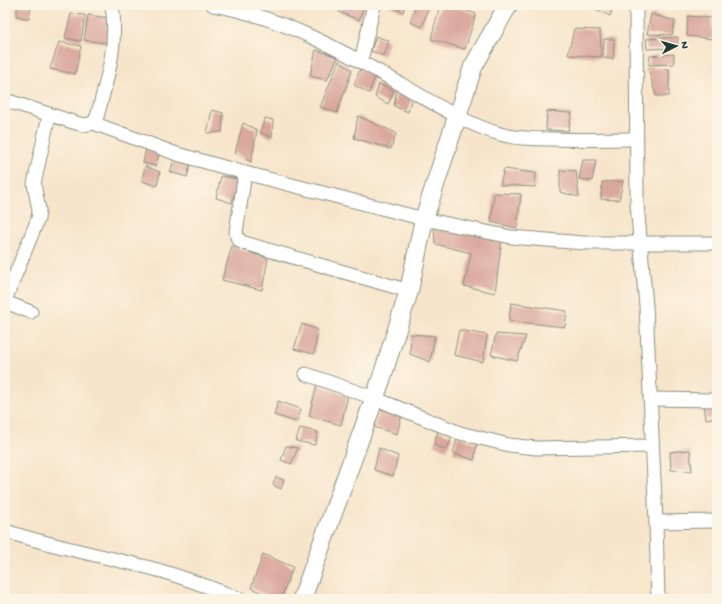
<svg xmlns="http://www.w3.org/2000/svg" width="722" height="604" viewBox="0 0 722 604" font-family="'Gochi Hand',sans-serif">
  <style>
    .building { fill: #daa79d }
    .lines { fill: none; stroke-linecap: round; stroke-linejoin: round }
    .street-casing { stroke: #8b9180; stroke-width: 15 }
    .secondary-casing { stroke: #8b9180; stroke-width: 20 }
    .street { stroke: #fff; stroke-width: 13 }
    .secondary { stroke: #fff; stroke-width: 18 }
  </style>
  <rect width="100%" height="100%" fill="#fcf5e5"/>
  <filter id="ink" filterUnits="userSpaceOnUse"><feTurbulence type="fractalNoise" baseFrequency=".025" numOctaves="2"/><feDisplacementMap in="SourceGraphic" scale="8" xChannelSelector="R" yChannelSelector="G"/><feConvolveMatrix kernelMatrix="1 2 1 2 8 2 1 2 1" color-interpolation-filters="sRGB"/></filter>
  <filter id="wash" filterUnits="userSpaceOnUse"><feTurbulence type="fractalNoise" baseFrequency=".012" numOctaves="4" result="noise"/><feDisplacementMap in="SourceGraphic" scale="16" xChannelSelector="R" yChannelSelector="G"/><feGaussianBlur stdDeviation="0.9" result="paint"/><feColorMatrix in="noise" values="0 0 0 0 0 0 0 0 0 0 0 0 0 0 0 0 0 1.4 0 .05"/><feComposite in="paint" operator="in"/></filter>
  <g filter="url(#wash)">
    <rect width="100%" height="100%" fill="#f7e5cb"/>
    <g id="blocks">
      <g class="building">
        <path d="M17,5L31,6L29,19L17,16Z"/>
        <path d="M342,5H365L359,20L339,12Z"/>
        <path d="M388,5H405L403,12Z"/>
        <path d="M416,5H429L422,27L410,22Z"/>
        <path d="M440,5H451L476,14L465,49L431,39Z"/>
        <path d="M587,5H614L610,16Z"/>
        <path d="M71,14L85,15L81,41L65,38Z"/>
        <path d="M651,14L675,21L672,35L647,34Z"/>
        <path d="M88,15L109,18L106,43L84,40Z"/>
        <path d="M688,16L712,18L713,39L687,36Z"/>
        <path d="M574,29L600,30L601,57L568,55Z"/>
        <path d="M376,36L389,41L384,56L371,51Z"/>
        <path d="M678,37L677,48L647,49L646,39Z"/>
        <path d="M604,39H614L613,59L603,58Z"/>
        <path d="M59,42L81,46L75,74L50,69Z"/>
        <path d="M316,50L338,57L327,80L310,76Z"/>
        <path d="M674,54V64L649,65L650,56Z"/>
        <path d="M339,61L352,70L337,113L320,107Z"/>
        <path d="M648,68L669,69V96H656Z"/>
        <path d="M360,69L375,76L369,93L354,85Z"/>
        <path d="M379,84L394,91L388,104L375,97Z"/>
        <path d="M397,87L412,96L408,112L394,106Z"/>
        <path d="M212,110L223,113L222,132L207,133Z"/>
        <path d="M547,111L572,113L568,131L546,130Z"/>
        <path d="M358,116L396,133L391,149L354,138Z"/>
        <path d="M265,118L273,120L272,138L260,132Z"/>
        <path d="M243,123L257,130L251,162L235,153Z"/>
        <path d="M146,148L159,155L155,166L143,163Z"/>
        <path d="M175,157L191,162L187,177L170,172Z"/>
        <path d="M583,160H596L592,181L579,179Z"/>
        <path d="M145,166L160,172L157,186L142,181Z"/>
        <path d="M504,169L536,173L535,187L500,185Z"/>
        <path d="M560,170L576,171L579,197L560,192Z"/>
        <path d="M221,176L238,179L232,203L216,198Z"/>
        <path d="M623,181L619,200L601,199L602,182Z"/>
        <path d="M494,193L521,194L517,228L491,222Z"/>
        <path d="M434,224L502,238L495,293L464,286L471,253L435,244Z"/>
        <path d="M232,246L268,259L262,290L222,280Z"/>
        <path d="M511,303L567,311L565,327L509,321Z"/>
        <path d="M302,324L318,330L314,354L294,349Z"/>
        <path d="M459,330L487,335L483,362L454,355Z"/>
        <path d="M411,334L435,336L430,362L410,354Z"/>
        <path d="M496,334L526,336L517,361L491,355Z"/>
        <path d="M317,385L348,395L341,425L309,416Z"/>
        <path d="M278,401L301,409L297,422L274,415Z"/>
        <path d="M704,404H717V417L706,419Z"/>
        <path d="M380,409L402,414L397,434L374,427Z"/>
        <path d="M300,428L318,432L315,445L296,441Z"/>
        <path d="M438,431L452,436L447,450L434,445Z"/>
        <path d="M458,436L477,444L474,460L453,453Z"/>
        <path d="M286,446L298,448L291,464L281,460Z"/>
        <path d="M379,448L398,456L393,476L374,470Z"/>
        <path d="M690,450L692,471L671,470L670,452Z"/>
        <path d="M276,477L284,480L281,489L273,485Z"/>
        <path d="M263,554L293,567L281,599H275L251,588Z"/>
      </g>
    </g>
  </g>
  <g filter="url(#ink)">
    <use href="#blocks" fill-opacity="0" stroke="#8b9180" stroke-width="1"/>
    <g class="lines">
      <g class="street-casing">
        <g id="street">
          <path d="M213,5C280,16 345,52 404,86C435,104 466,124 500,134C516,139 535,139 551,139C580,140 608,139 636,139"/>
          <path d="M636,5L637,204L646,306L656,522L658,599"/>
          <path d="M361,61L374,5"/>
          <path d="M5,100L76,123L84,125L93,123L97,117C107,78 118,46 112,5"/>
          <path d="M93,123L177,154L245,173L424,219L511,237L583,243H717"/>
          <path d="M245,173L236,232L237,237L241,242L409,291"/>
          <path d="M5,300L38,219L39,210L34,184L49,115"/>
          <path d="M5,302L31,312"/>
          <path d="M306,374L374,398L460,433L509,445L536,448L652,446"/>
          <path d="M650,399L717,400"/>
          <path d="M656,522L717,521"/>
          <path d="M5,531C54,547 104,556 154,569C183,577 212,588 240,599"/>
        </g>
      </g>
      <g class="secondary-casing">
        <path id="secondary" d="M302,599L381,380L409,291L424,219L473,67L508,5"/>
      </g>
      <use href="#street" class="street"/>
      <use href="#secondary" class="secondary"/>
    </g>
  </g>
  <rect width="722" height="604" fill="none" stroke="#fcf5e5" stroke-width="20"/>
  <g transform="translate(676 46) rotate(84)" stroke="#fcf5e5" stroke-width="3" paint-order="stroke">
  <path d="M0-3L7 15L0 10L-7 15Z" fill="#1f3d34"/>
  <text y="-6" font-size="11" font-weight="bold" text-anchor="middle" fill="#1f3d34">N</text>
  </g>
</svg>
